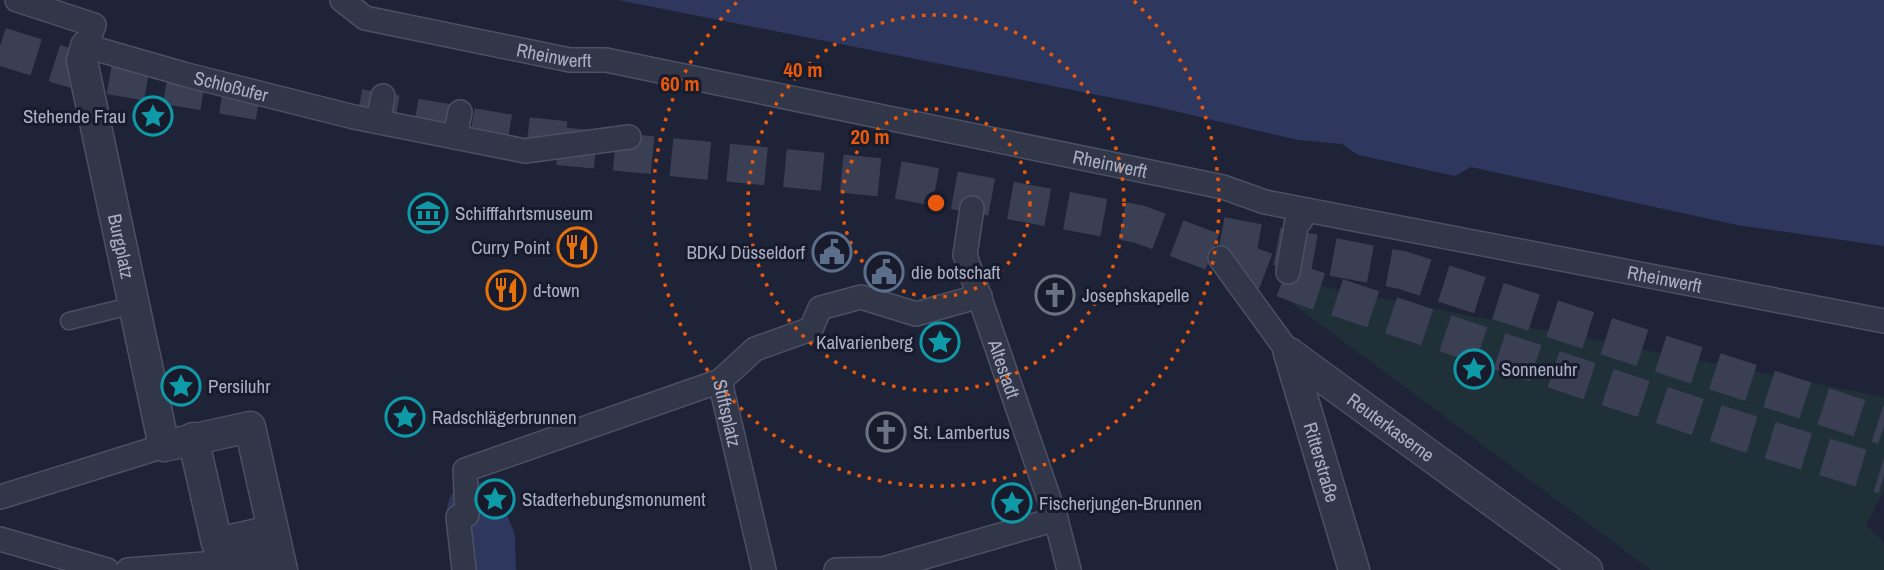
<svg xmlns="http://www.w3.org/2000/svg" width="1884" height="570" viewBox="0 0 1884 570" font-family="'Archivo Narrow',sans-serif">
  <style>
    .green { fill: #203039 }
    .water { fill: #2e375e }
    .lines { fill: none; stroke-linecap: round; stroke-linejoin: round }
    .river { stroke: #2e375e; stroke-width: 56 }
    .trunk-tunnel { stroke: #3a3f54; stroke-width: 38; stroke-dasharray: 38 19; stroke-linecap: butt }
    .service-casing { stroke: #4c5063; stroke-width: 19 }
    .pedestrian-casing { stroke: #4c5063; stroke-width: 26 }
    .minor-casing { stroke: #4c5063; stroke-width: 33 }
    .service { stroke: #313648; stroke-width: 16 }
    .pedestrian { stroke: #313648; stroke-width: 23 }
    .minor { stroke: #313648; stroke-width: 30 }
    .ring { fill: none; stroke: #e8590c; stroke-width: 3.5; stroke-dasharray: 3.5 7 }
    .labels { text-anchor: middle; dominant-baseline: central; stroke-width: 6; stroke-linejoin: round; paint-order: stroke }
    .street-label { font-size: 19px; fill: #abafc5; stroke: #171b2c }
    .poi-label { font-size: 19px; fill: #abafc5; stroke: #171b2c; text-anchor: start }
    .centre { fill: #e8590c; stroke: #171b2c; stroke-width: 3.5 }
    .ring-label { font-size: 21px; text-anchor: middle; font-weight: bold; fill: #e8590c; stroke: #171b2c; stroke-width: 6; stroke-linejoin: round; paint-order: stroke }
  </style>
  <rect width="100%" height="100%" fill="#1e2338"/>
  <path class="green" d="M1304,283L1884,397V491L1866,525L1884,543V570H1651L1289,301Z"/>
  <g class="water">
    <path d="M618,0H1884V246L1737,225L1471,167L1455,176L1358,155L1342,144L1298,140L1153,106Z"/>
    <path d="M493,511L501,529L504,570H481V548L474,524Z"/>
  </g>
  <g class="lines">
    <path class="river" d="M475,510L487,540L488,570"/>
    <g class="trunk-tunnel">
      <path d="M0,46L73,69L259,101"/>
      <path d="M359,108L525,136L583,142"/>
      <path d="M558,146L887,178L1139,224L1306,287L1740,431L1884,475"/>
      <path d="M1221,236L1402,270L1884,426"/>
    </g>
    <g class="service-casing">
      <path id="service" d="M69,321L134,305"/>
    </g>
    <g class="pedestrian-casing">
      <g id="pedestrian">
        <path id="s1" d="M17,0L94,25L86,46L187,75L354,117L525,151L629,137"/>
        <path id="s2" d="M342,0L365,18L570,60H606L1223,187L1265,202L1884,321"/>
        <path d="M378,121L383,96"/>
        <path d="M455,137L460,112"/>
        <path id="s3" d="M972,208L965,255L1056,519L1069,570"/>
        <path d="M1220,258L1289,353"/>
        <path d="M1288,272L1297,220H1301"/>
        <path id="s4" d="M720,381L764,570"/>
        <path d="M0,497L164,446"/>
        <path d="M467,515L465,470L720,381L755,349L811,329L820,308L861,297L916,314L980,296"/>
        <path d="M458,517L464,570"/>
        <path d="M0,539L107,570"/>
        <path d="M128,570L280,558"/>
        <path d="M836,570L883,569L1056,519"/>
      </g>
    </g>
    <g class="minor-casing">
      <g id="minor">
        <path id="s5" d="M86,46L82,61L164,446L250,427L282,570"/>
        <path id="s6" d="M1289,353L1587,570"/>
        <path id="s7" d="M1289,353L1354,570"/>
        <path d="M193,438L217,543L271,531"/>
      </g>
    </g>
    <use href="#service" class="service"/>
    <use href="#pedestrian" class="pedestrian"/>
    <use href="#minor" class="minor"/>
  </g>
  <g class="ring">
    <circle cx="936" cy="203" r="94"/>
    <circle cx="936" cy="203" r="188"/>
    <path d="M1134 1A283 283 0 1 1 738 1"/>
  </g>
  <defs>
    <g id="sight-ring" transform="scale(2.0125)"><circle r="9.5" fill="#171b2c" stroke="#0f9aa8" stroke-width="1.5"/><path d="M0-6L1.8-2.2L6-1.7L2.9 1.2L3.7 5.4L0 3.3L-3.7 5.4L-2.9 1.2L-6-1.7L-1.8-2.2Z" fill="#0f9aa8"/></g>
    <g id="museum-ring" transform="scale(2.0125)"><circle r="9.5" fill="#171b2c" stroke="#0f9aa8" stroke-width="1.5"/><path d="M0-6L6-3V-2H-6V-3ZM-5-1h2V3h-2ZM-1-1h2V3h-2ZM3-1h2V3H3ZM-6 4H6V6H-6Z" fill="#0f9aa8"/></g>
    <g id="restaurant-ring" transform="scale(2.0125)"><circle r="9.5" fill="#171b2c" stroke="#e8710a" stroke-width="1.5"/><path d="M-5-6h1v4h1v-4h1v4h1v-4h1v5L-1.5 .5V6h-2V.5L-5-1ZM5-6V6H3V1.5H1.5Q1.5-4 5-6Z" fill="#e8710a"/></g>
    <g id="civic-ring" transform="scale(2.0125)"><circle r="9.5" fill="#171b2c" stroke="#5c6f8a" stroke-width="1.5"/><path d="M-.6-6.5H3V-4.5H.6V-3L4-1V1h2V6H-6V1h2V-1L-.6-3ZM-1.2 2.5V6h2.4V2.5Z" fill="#5c6f8a"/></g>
    <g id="church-ring" transform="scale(2.0125)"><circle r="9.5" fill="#171b2c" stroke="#6b7280" stroke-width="1.5"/><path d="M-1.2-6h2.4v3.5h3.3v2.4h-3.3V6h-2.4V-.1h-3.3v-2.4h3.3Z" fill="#6b7280"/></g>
  </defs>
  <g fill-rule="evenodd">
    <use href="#sight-ring" x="153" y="116"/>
    <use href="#museum-ring" x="428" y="213"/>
    <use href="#restaurant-ring" x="577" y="247"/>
    <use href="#civic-ring" x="832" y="252"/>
    <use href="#civic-ring" x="884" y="272"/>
    <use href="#restaurant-ring" x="506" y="290"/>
    <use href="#church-ring" x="1055" y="295"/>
    <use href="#sight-ring" x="940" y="342"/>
    <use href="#sight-ring" x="1474" y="369"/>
    <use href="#sight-ring" x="181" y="386"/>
    <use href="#sight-ring" x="405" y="417"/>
    <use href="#church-ring" x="886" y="432"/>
    <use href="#sight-ring" x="495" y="499"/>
    <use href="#sight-ring" x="1012" y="503"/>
  </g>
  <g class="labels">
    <g class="street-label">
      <text stroke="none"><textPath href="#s2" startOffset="222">Rheinwerft</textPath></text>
      <text stroke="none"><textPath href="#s1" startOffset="254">Schloßufer</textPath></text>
      <text stroke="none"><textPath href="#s2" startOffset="789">Rheinwerft</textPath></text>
      <text stroke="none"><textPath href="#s5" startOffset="205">Burgplatz</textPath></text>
      <text stroke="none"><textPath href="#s2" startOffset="1356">Rheinwerft</textPath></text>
      <text stroke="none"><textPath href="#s3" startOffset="168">Altestadt</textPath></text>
      <text stroke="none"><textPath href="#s4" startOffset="33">Stiftsplatz</textPath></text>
      <text stroke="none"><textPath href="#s6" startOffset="126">Reuterkaserne</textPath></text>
      <text stroke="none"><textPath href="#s7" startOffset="114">Ritterstraße</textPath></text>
    </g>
    <g class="poi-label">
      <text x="126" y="116" text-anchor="end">Stehende Frau</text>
      <text x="455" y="213">Schifffahrtsmuseum</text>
      <text x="550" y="247" text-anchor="end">Curry Point</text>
      <text x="805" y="252" text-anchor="end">BDKJ Düsseldorf</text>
      <text x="911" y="272">die botschaft</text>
      <text x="533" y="290">d-town</text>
      <text x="1082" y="295">Josephskapelle</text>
      <text x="913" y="342" text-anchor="end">Kalvarienberg</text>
      <text x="1501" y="369">Sonnenuhr</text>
      <text x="208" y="386">Persiluhr</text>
      <text x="432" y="417">Radschlägerbrunnen</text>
      <text x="913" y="432">St. Lambertus</text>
      <text x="522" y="499">Stadterhebungsmonument</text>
      <text x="1039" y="503">Fischerjungen-Brunnen</text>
    </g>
  </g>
  <circle cx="936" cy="203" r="10" class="centre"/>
  <g class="ring-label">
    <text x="803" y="77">40 m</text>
    <text x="680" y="91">60 m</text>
    <text x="870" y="144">20 m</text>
  </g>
</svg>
